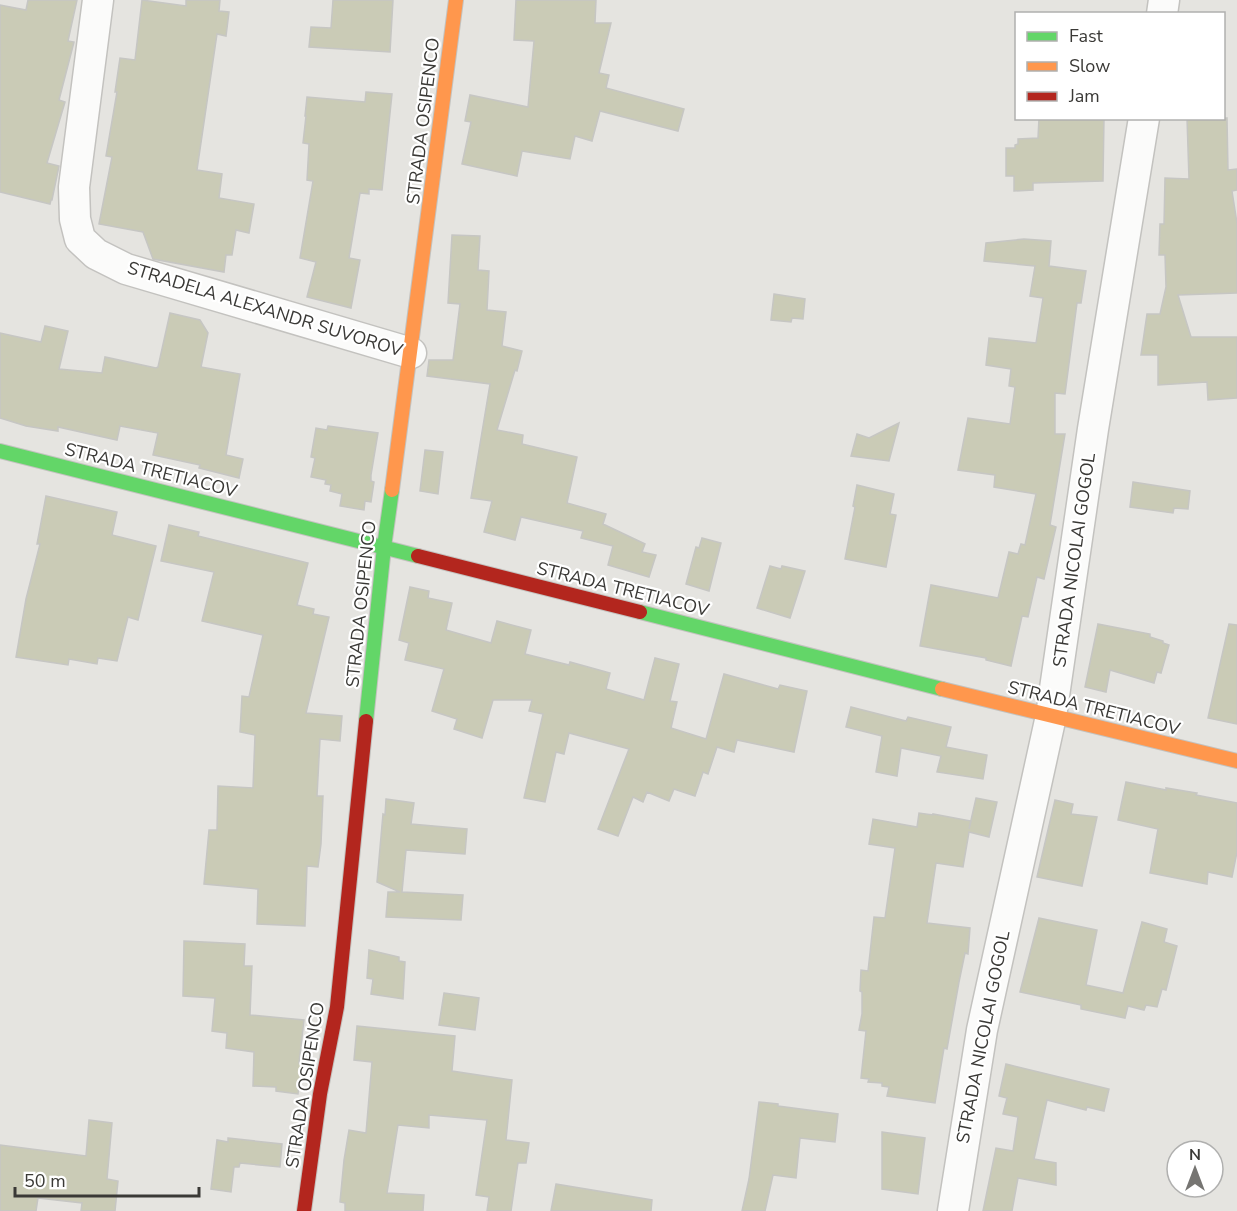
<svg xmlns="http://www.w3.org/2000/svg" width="1237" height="1211" viewBox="0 0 1237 1211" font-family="'Nunito Sans',sans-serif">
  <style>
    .building { fill: #cacbb6; stroke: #c6c6c3; stroke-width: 1.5 }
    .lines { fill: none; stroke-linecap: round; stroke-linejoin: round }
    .street-casing { stroke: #c3c2bf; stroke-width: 33 }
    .fast-casing { stroke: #c3c2bf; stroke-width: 16 }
    .slow-casing { stroke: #c3c2bf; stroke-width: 16 }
    .jam-casing { stroke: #c3c2bf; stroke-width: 16 }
    .street { stroke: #fbfbfa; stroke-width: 30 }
    .fast { stroke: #63d668; stroke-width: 14 }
    .slow { stroke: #ff974d; stroke-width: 14 }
    .jam { stroke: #b3261e; stroke-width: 14 }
    .labels { text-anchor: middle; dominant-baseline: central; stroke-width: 4.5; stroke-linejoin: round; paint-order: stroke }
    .street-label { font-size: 18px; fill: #3a3936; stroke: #fff }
  </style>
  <rect width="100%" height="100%" fill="#e5e4e0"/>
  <g class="building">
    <path d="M28,0H77L68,41L74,42L59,100L65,102L47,163L59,166L52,200H51L50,204L0,192V5L26,10Z"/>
    <path d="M142,0L186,6V0H220L219,11L229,12L226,36L217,34L197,170L222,174L219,198L254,204L249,233L236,230L232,255H226L224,272L153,259L143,232L99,224L112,157L106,156L117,92H115L120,58L135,60Z"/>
    <path d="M333,0H393L390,52L309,47L311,27L331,28Z"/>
    <path d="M516,0H596L595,23H611L599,73L609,75L606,88L684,109L678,131L600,111L592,141L575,136L570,159L522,151L517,176L462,164L471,122L465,121L470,95L528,107L534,41L514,40Z"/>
    <path d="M366,92L392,94L382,190L369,189V194L360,193L349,258L360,260L351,308L307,297L316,262L300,258L313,181L307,180L309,144L303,143L306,116H305L307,97L365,102Z"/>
    <path d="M1039,118H1104L1103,181L1033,183V190L1014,191V176H1006V148H1015V145L1018,144V139L1038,138Z"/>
    <path d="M1187,118H1227L1228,170L1237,169V190L1232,191L1237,223V293L1178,295L1191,337H1237V398L1208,400L1207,382L1158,385V355H1141L1147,314H1160L1166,287L1165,255H1159L1160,224H1164L1165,178L1189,179Z"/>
    <path d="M452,235L480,236L478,270L489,271L487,310L506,312L502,346L522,351L517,371L515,370L497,430L523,435L522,444L577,457L567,503L606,514L603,524L645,544L642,552L656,555L649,577L608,565L613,546L581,538L583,531L521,517L515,540L484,532L492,501L471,498L490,384L427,376L429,360H453L460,304L448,303Z"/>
    <path d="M1024,239L1051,241L1049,266L1086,271L1081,303H1077L1065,394L1055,393V434H1065L1050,525L1056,527L1044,579L1037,577L1028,617L1022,616L1011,666L986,660V658L920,646L931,585L998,598L1009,552L1018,554L1021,544L1025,545L1036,494L994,487L995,475L958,470L968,418L1010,424L1015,387L1009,386L1011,369L986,365L989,338L1036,343L1043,298L1030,296L1035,266L984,261L986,243Z"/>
    <path d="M774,294L805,299L803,319L792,318L791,322L771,320Z"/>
    <path d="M170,313L200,320L208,333L201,367L240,374L226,455L243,459L239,478L199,468L200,465L153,455L158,433L120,426L117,440L58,427V431L26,426L0,418V333L41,342L45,326L68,331L59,369L102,373L105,357L156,368L158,367Z"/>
    <path d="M899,423L889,461L851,456L857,434L869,438Z"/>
    <path d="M328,426L378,433L371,475V481L374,482L371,502L365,501L364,510L340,506L342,494L330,491L331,485L325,484L326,480L311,477L315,458L311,457L316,428L327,430Z"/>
    <path d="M425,450L443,452L438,494L420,491Z"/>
    <path d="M1133,482L1190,491L1188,509L1174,508L1173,513L1130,507Z"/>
    <path d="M857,485L894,494L890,514L896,515L886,567L845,559L855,507L853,506Z"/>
    <path d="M46,496L117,512L112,535L156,546L138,620L128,617L117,661L98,658L97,664L69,659L68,665L16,657L26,599L40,544H37Z"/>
    <path d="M169,525L199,532L198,536L308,563L297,605L314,609L313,614L329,617L306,713L342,716L340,741L320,739L317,796H323L321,844L318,867L307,866L305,926L257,924L258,889L204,884L209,830H217L218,786L253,788L255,735L240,732L242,696L249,697L263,635L202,621L214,572L161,561Z"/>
    <path d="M702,538L721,543L709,591L686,584L696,547L699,548Z"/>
    <path d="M770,566L781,569L782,566L805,571L790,618L757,608Z"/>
    <path d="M410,587L429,591L428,598L452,603L446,630L491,643L497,621L531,630L525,654L569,665L570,662L610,673L606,689L644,700L655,658L679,664L670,701L677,702L671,728L706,739L724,674L778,689L780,685L807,691L794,752L737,740L734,752L717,747L708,774L703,772L695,796L674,789L669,801L647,792L643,802L633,797L618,836L598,829L629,749L569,733L564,754L556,752L545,802L524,798L543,714L529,711L532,700H493L482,738L454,729L457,719L432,711L444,669L405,660L409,643L399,640Z"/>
    <path d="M1098,624L1150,634V637L1163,641V643L1169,645L1161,673L1157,672L1154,683L1110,670L1106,692L1085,687Z"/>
    <path d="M1229,624L1237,625V724L1208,718Z"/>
    <path d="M851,707L906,721L908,717L951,727L946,747L987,755L983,779L937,772L941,756L901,748L897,776L876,772L882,736L846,727Z"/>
    <path d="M1126,782L1166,790V788L1197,793L1196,795L1237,803V852L1232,877L1208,872L1207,884L1150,873L1158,829L1118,820Z"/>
    <path d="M976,798L997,802L989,837L969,832L963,867L936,863L927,923L970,928L968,954L965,953L959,982L947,1049L944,1048L935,1103L887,1096L889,1087L882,1086V1083L868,1082L869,1079L861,1078L866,1031L859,1030L862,1014V992L860,991L861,970L868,971L874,917L885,918L895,848L869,844L873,819L917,827L919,813L933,815V814L971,821L969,829Z"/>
    <path d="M386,799L414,803L411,824L467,829L465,854L406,850L402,892L463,895L461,920L386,917L388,892H400L377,882L383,814L385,815Z"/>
    <path d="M1055,800L1073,804L1071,814L1097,817L1082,886L1037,877Z"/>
    <path d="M1039,918L1097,930L1086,985L1123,993L1142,922L1167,929L1164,942L1177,946L1166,990L1162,989L1157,1007L1146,1005L1144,1010L1128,1006L1125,1018L1081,1009V1005L1020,992Z"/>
    <path d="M184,941L245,944L244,966H252L250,1015L304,1020L299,1063H302L298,1094L276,1091V1087L253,1086L254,1052L226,1048L227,1033L212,1031L215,998L183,996Z"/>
    <path d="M369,950L399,957V961L405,962L403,999L371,994L373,979L367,978Z"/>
    <path d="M444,993L479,998L475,1030L439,1025Z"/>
    <path d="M357,1026L455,1036L452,1071L512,1080L506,1140L529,1143L526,1163H518L511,1211H487L489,1197L476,1195L487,1120L429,1115V1128L398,1125L387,1193L424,1195L423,1211H345V1203L340,1202L344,1160L349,1130L366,1133L372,1062L354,1060Z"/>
    <path d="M1006,1064L1109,1089L1104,1111L1087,1107L1086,1110L1047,1100L1034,1159L1056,1163V1185L1018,1178L1012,1211H983L996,1148L1013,1151L1018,1117L1003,1114L1007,1098L999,1096Z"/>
    <path d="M759,1102L778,1104V1106L838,1114L835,1142L800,1138L796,1178L773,1175L765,1211H742L749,1179Z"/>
    <path d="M89,1120L112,1123L107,1179L118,1181L115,1211H81L82,1203L38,1198L36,1211H0V1145L86,1156Z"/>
    <path d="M882,1132L925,1138L918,1194L882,1189Z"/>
    <path d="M228,1138L282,1144L280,1167L240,1163L239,1167H234L231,1192L211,1189L217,1140L228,1142Z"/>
    <path d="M556,1184L652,1200L651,1211H551Z"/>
  </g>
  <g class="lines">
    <g class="street-casing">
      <g id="street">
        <path d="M98,0L74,187L75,219L80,239L96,254L126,269L411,353"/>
        <path d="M1162,14L1164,0"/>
        <path d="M953,1211L982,1030L1051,716L1093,429L1144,118"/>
      </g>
    </g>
    <g class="fast-casing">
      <g id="fast">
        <path d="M0,451L418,556"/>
        <path d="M640,612L942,689"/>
        <path d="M366,721L384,547L392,490"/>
      </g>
    </g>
    <g class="slow-casing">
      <g id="slow">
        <path d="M392,490L456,0"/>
        <path d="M942,689L1237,761"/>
      </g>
    </g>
    <g class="jam-casing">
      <g id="jam">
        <path d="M418,556L640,612"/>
        <path d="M304,1211L320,1094L337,1007L366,721"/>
      </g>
    </g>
    <use href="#street" class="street"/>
    <use href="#fast" class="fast"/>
    <use href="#slow" class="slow"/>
    <use href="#jam" class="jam"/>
  </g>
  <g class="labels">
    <g class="street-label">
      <text transform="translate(423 121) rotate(-83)">STRADA OSIPENCO</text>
      <text transform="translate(265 309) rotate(17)">STRADELA ALEXANDR SUVOROV</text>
      <text transform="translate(151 470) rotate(14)">STRADA TRETIACOV</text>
      <text transform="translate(1074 560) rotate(-82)">STRADA NICOLAI GOGOL</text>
      <text transform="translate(623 589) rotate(14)">STRADA TRETIACOV</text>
      <text transform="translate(361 604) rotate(-84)">STRADA OSIPENCO</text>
      <text transform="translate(1094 708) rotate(14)">STRADA TRETIACOV</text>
      <text transform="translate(983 1037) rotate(-79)">STRADA NICOLAI GOGOL</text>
      <text transform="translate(305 1085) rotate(-81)">STRADA OSIPENCO</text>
    </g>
  </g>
  <rect x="1015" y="12" width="210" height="108" fill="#ffffff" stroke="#b0b0af" stroke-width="1.5"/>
  <rect x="1027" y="32" width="30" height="9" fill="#63d668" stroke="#b0b0af" stroke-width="1.5"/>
  <text x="1069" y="42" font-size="18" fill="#3a3936">Fast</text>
  <rect x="1027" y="62" width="30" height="9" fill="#ff974d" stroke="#b0b0af" stroke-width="1.5"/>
  <text x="1069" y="72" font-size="18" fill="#3a3936">Slow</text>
  <rect x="1027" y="92" width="30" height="9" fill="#b3261e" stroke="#b0b0af" stroke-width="1.5"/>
  <text x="1069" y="102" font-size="18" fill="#3a3936">Jam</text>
  <g transform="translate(1195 1169)"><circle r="28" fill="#ffffff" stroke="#b0b0af" stroke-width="1.5"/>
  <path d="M0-4.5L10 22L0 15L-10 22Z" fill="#767572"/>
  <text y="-9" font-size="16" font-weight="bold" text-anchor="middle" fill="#3a3936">N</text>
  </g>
  <path d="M15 1187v9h184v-9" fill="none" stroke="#3a3936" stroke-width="3"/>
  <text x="24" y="1187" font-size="18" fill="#3a3936" stroke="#ffffff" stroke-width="4.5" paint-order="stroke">50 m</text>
</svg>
